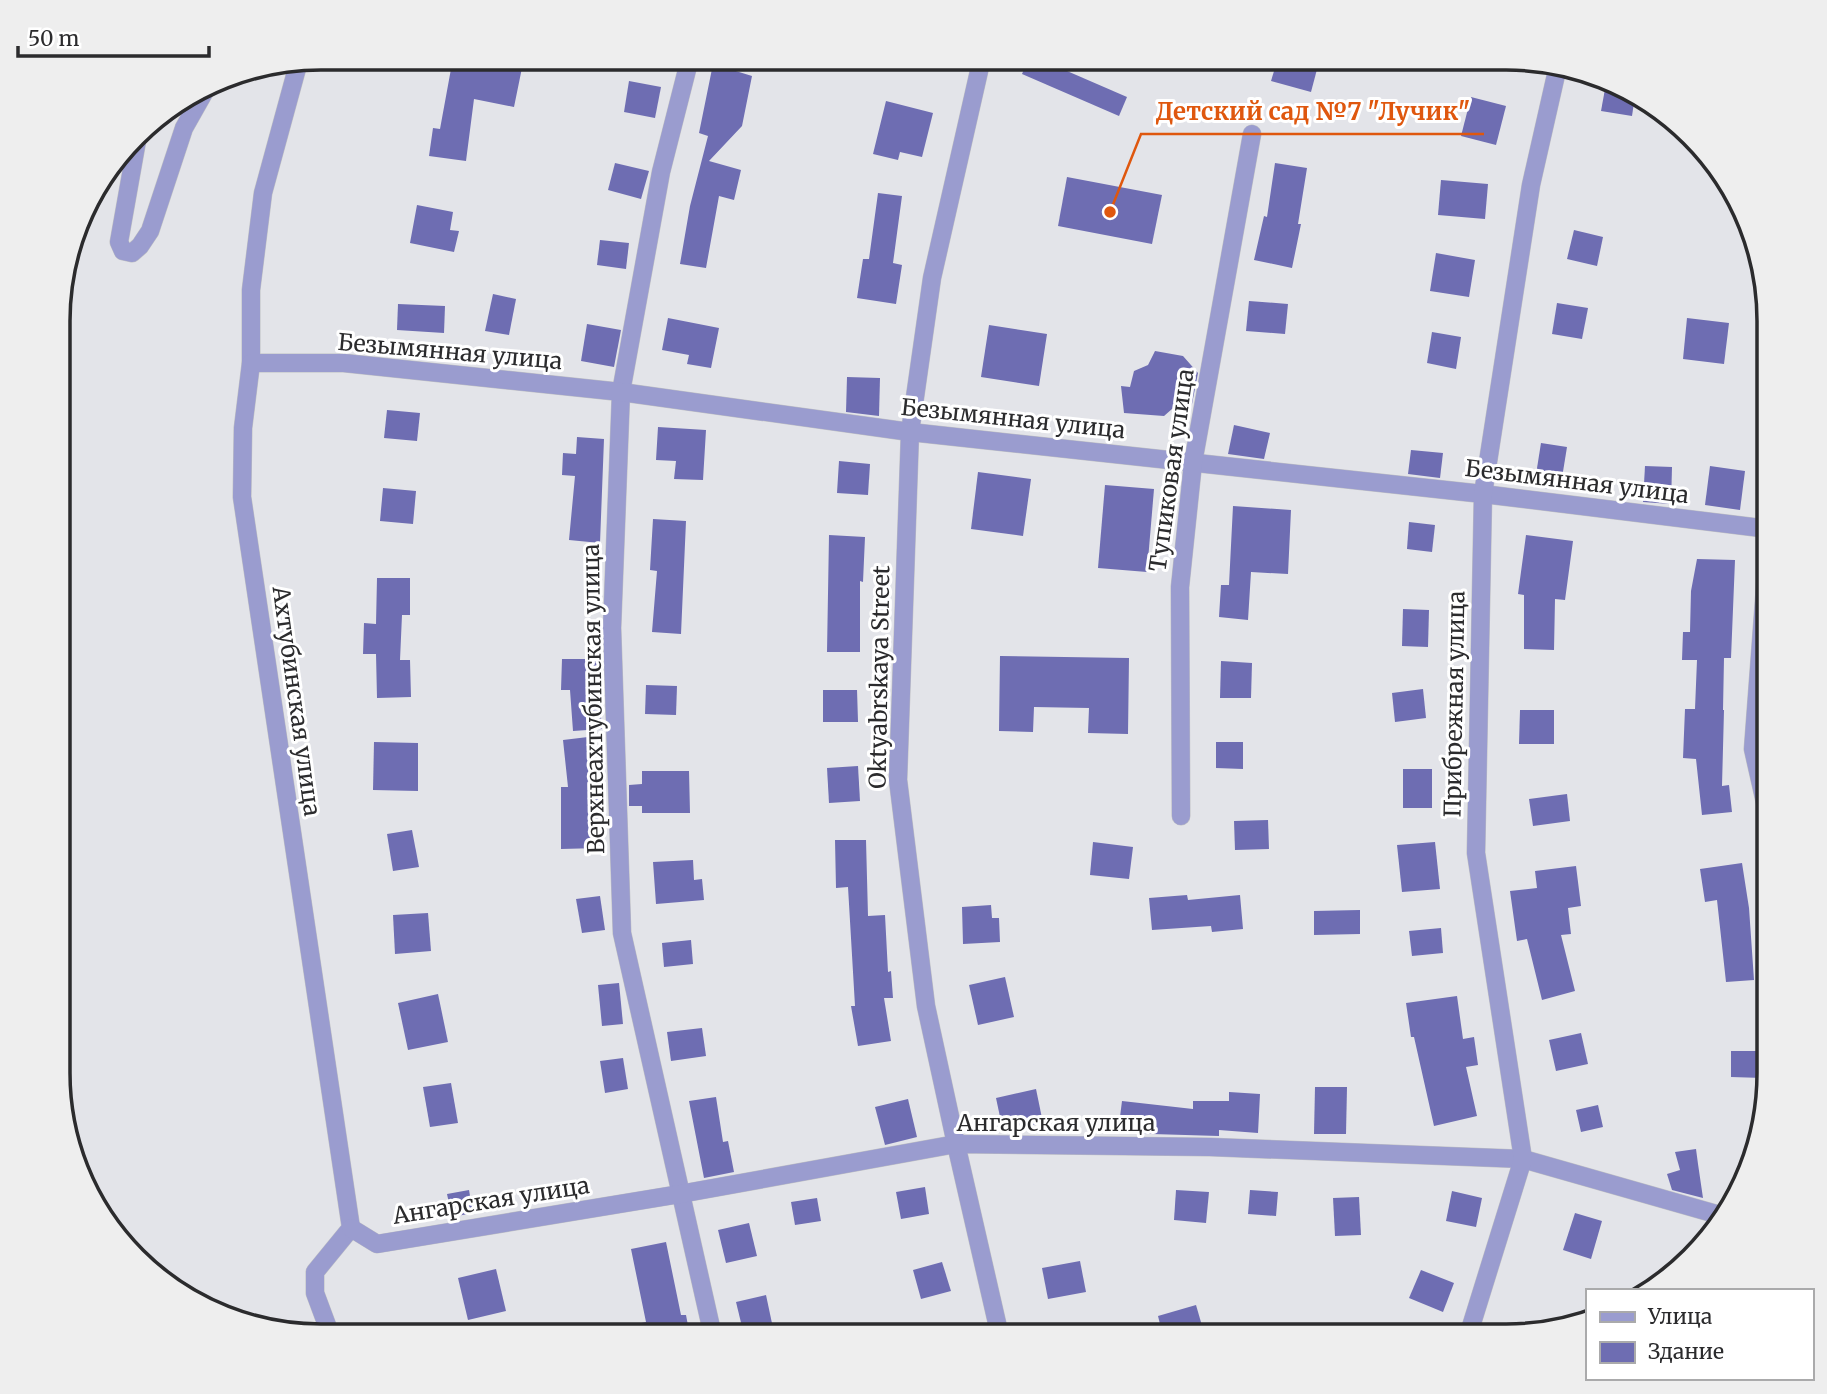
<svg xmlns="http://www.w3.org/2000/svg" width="1827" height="1394" viewBox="0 0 1827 1394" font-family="Merriweather,serif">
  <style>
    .building { fill: #6e6db2 }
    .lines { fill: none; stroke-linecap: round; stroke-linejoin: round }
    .street-casing { stroke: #bebfc3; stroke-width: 19 }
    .street { stroke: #9a9ccf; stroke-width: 18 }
    .labels { text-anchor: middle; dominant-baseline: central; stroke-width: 6; stroke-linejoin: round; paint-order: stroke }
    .street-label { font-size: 23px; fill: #2b2b2d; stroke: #fff }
    .rim { fill: none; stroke: #2b2b2d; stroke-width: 3.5 }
    .leader { fill: none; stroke: #df570e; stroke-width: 2.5 }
    .callout-dot { fill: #df570e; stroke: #fff; stroke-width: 2.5 }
    .callout-label { font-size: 24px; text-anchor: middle; font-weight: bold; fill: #df570e; stroke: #fff; stroke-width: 6; stroke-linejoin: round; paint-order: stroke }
  </style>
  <rect width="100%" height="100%" fill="#e3e4e9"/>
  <g class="building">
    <path d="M453,58H524L514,107L474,99L466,161L429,156L433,128L440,129Z"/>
    <path d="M1029,58H1037L1127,97L1119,116L1022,74Z"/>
    <path d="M1278,58H1320L1311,92L1271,81Z"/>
    <path d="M713,64L752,76L742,126L709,161L741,170L734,200L719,196L706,268L680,264L690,206L708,136L699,133Z"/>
    <path d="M1607,78L1635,96L1632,116L1601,111Z"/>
    <path d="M629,81L661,87L655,118L624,112Z"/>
    <path d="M1471,97L1506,106L1496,145L1461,136Z"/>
    <path d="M886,101L933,113L922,157L900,152L898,160L873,154Z"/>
    <path d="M615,163L649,171L641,199L608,190Z"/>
    <path d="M1275,163L1307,168L1298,224H1301L1292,268L1254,260L1264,216L1267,217Z"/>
    <path d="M1067,177L1162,195L1152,244L1058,226Z"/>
    <path d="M1441,180L1488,184L1485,219L1438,215Z"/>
    <path d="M878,193L902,196L893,263L902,265L896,304L857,298L863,259H869Z"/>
    <path d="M417,205L453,212L450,230L459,231L454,252L410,243Z"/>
    <path d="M1574,230L1603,237L1597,266L1567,259Z"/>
    <path d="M600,240L629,243L626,269L597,265Z"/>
    <path d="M1436,253L1475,260L1469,297L1430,291Z"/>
    <path d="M493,294L516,299L509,335L485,331Z"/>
    <path d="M1249,301L1288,304L1285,334L1246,331Z"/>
    <path d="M1557,303L1588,308L1582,339L1552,334Z"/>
    <path d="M398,304L445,306L444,333L397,330Z"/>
    <path d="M668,318L719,328L711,368L687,364L689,355L662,350Z"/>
    <path d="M1687,318L1729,323L1724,364L1683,359Z"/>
    <path d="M587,324L621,330L614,367L581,361Z"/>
    <path d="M989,325L1047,334L1039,386L981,377Z"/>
    <path d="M1432,332L1461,337L1456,369L1427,363Z"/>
    <path d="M1155,351L1183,356L1198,373L1192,404L1182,413L1172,409L1164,416L1124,413L1121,386L1130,387L1134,371L1148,365Z"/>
    <path d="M847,377L880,378L879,416L846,412Z"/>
    <path d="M387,410L420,413L417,441L384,438Z"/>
    <path d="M1234,425L1270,433L1264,459L1228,454Z"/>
    <path d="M658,427L706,430L703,480L674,479L676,461L656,460Z"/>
    <path d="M577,437L604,439L600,543L569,540L575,476L562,475L563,453L576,454Z"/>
    <path d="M1541,443L1567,447L1560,490L1534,487Z"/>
    <path d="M1411,450L1443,453L1440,478L1408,474Z"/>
    <path d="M839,461L870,464L868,495L837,493Z"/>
    <path d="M1645,466L1672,467L1671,504L1643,502Z"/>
    <path d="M1710,466L1745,471L1740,510L1705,505Z"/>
    <path d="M978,472L1031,479L1023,536L971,529Z"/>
    <path d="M1105,485L1154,489L1147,572L1098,568Z"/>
    <path d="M383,488L416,491L413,524L380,521Z"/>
    <path d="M1233,506L1291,510L1288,574L1251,572L1248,620L1219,617L1221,585H1229Z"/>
    <path d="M653,519L686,521L681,634L652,632L657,571L650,570Z"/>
    <path d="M1409,522L1435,525L1432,552L1407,549Z"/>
    <path d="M829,535L865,537L863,582L860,581V652H827Z"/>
    <path d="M1526,535L1573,541L1565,600L1555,599L1554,650L1524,649V595L1518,594Z"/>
    <path d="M1697,559L1735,560L1731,658H1724L1723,710H1724L1722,786L1729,785L1732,812L1702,815L1696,759L1683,758L1685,709H1695L1697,660H1682L1683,632H1690L1691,591Z"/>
    <path d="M377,578H410V615H402L400,660H410L411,697L377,698L376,654H363L364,623L376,624Z"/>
    <path d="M1403,609L1429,610L1428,647L1402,646Z"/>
    <path d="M1000,656L1129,658L1128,734L1088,733L1089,708L1034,707L1033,732L999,731Z"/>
    <path d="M562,659H597L596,706L600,705L602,729L573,731L570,690H561Z"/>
    <path d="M1221,661L1252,663L1251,698H1220Z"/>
    <path d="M646,685L677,686L676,715L645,714Z"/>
    <path d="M1423,689L1426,718L1395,722L1392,693Z"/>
    <path d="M823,690H857L858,722H823Z"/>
    <path d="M1520,710H1554V744H1519Z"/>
    <path d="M588,737L594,786H606V807H598L599,848L561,849V787H568L563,740Z"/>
    <path d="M374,742L418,743V791L373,790Z"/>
    <path d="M1216,742H1243V769L1216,768Z"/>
    <path d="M858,766L860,801L829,803L827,768Z"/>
    <rect x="1403" y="769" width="29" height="39"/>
    <path d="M642,771H689L690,813H642V806H629V785L642,784Z"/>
    <path d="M1567,794L1570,821L1533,826L1529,799Z"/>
    <path d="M1268,820L1269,849L1235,850L1234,821Z"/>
    <path d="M412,830L419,867L393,871L387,834Z"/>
    <path d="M835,840H866L868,916L885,915L888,972L891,971L893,998H884L891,1041L858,1046L851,1006H855L848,887L836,888Z"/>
    <path d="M1093,842L1133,847L1129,879L1090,875Z"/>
    <path d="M1435,842L1440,889L1402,892L1397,845Z"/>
    <path d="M693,860L694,880L702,879L704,900L656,904L653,862Z"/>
    <path d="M1742,863L1749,908L1754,980L1726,982L1717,900L1705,902L1700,869Z"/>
    <path d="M1576,866L1581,906L1568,908L1571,934L1561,935L1575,991L1542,1000L1527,939L1517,941L1510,891L1537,888L1535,871Z"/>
    <path d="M1187,895L1188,900L1240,895L1243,929L1212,932L1211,926L1152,930L1149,898Z"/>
    <path d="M600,896L605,930L582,933L576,899Z"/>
    <path d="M991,905L992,918H999L1000,942L963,944L962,907Z"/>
    <path d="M1360,910V934L1314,935V911Z"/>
    <path d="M428,913L431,951L395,954L393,915Z"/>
    <path d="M1441,928L1443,953L1412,956L1409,931Z"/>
    <path d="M691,940L693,964L664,967L662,943Z"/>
    <path d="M1005,977L1014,1017L978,1025L969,985Z"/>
    <path d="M619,983L623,1024L602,1026L598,985Z"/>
    <path d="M438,994L448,1042L408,1050L398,1003Z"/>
    <path d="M1457,996L1463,1039L1474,1037L1478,1065L1466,1067L1477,1116L1434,1126L1414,1037H1411L1406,1003Z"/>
    <path d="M702,1028L706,1056L671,1061L667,1032Z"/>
    <path d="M1581,1033L1588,1064L1556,1071L1549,1040Z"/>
    <path d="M1731,1051H1763V1078L1731,1077Z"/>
    <path d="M623,1058L628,1089L605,1093L600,1061Z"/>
    <path d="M451,1083L458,1123L430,1127L423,1087Z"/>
    <path d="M1315,1087H1347L1346,1134H1314Z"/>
    <path d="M1036,1089L1043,1123L1003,1131L996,1098Z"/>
    <path d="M1229,1092L1260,1094L1258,1133L1219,1130V1136L1118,1133L1122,1101L1193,1109V1101H1229Z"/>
    <path d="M716,1097L723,1142L728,1141L734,1172L704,1178L689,1101Z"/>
    <path d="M908,1099L917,1137L885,1145L875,1107Z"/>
    <path d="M1598,1105L1603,1127L1581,1132L1576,1110Z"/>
    <path d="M1696,1149L1698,1164L1703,1198L1672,1190L1667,1174L1680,1170L1675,1152Z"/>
    <path d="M925,1187L929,1214L901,1219L896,1192Z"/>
    <path d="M469,1190L473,1213L452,1217L447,1194Z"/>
    <path d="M1176,1190L1209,1192L1206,1223L1174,1220Z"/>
    <path d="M1250,1190L1278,1192L1276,1216L1248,1214Z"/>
    <path d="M1452,1191L1482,1198L1476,1227L1446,1221Z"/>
    <path d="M1359,1197L1361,1235L1335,1236L1333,1198Z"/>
    <path d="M817,1198L821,1221L795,1225L791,1202Z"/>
    <path d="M1575,1213L1602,1221L1591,1259L1563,1250Z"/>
    <path d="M749,1223L757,1256L726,1263L718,1230Z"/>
    <path d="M666,1242L681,1315H686L690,1336H628L627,1326L646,1322L631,1249Z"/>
    <path d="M1080,1261L1086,1292L1048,1299L1042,1268Z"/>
    <path d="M942,1262L951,1291L921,1299L913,1270Z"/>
    <path d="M496,1269L506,1311L468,1320L458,1278Z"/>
    <path d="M1421,1270L1454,1283L1443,1312L1409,1298Z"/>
    <path d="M766,1295L773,1328L744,1335L736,1302Z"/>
    <path d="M1196,1305L1205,1336H1163L1158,1316Z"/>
  </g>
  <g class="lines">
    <g class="street-casing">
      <g id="street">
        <path d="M690,58L661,172L621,392L612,628L622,933L713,1336"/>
        <path d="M982,58L932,278L910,432L898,780L926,1006L956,1144L1000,1336"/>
        <path d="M299,61L263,193L251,290V363L243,428L242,497L351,1228L315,1272V1293L331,1336"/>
        <path d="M138,135L119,242L123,251L132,253L140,246L150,231L184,128L206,89"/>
        <path d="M251,363H344L621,392L910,432L1483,494L1769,529"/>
        <path d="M1181,816L1180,587L1193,463L1252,134"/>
        <path d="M1769,820L1753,749L1769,535"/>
        <path d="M351,1228L377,1244L680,1194L956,1144L1210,1147L1523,1159L1723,1216"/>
        <path d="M1468,1336L1523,1159L1476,853L1483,494L1531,185L1558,66"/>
      </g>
    </g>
    <use href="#street" class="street"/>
  </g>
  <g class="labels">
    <g class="street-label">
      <text transform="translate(450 351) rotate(5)">Безымянная улица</text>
      <text transform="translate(1013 418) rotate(6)">Безымянная улица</text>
      <text transform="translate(1171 470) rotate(-82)">Тупиковая улица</text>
      <text transform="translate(1577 481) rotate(7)">Безымянная улица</text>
      <text transform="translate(879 677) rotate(-89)">Oktyabrskaya Street</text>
      <text transform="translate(593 699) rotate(-91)">Верхнеахтубинская улица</text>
      <text transform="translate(297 701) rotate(82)">Ахтубинская улица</text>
      <text transform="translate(1454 704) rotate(-89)">Прибрежная улица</text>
      <text x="1056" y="1122">Ангарская улица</text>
      <text transform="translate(491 1200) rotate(-9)">Ангарская улица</text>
    </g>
  </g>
  <path d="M0 0H1827V1394H0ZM321 70H1506A251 251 0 0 1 1757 321V1073A251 251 0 0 1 1506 1324H321A251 251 0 0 1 70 1073V321A251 251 0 0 1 321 70Z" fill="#eee" fill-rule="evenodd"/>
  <path class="rim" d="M321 70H1506A251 251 0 0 1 1757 321V1073A251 251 0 0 1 1506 1324H321A251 251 0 0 1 70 1073V321A251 251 0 0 1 321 70Z"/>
  <path class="leader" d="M1110 212L1141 134H1484"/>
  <circle class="callout-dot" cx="1110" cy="212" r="7"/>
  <g class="callout-label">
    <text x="1313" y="120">Детский сад №7 "Лучик"</text>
  </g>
  <rect x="1586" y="1289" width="228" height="91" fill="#ffffff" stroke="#aaaaab" stroke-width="2"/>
  <rect x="1600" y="1312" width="35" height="10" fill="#9a9ccf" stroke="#aaaaab" stroke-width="2"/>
  <text x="1648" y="1324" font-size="21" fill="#2b2b2d">Улица</text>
  <rect x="1600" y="1342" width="35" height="21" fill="#6e6db2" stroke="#aaaaab" stroke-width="2"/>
  <text x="1648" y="1359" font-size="21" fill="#2b2b2d">Здание</text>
  <path d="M18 46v10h191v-10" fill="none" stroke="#2b2b2d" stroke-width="3.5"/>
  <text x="28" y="46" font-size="21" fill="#2b2b2d" stroke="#ffffff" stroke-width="5" paint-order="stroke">50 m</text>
</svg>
